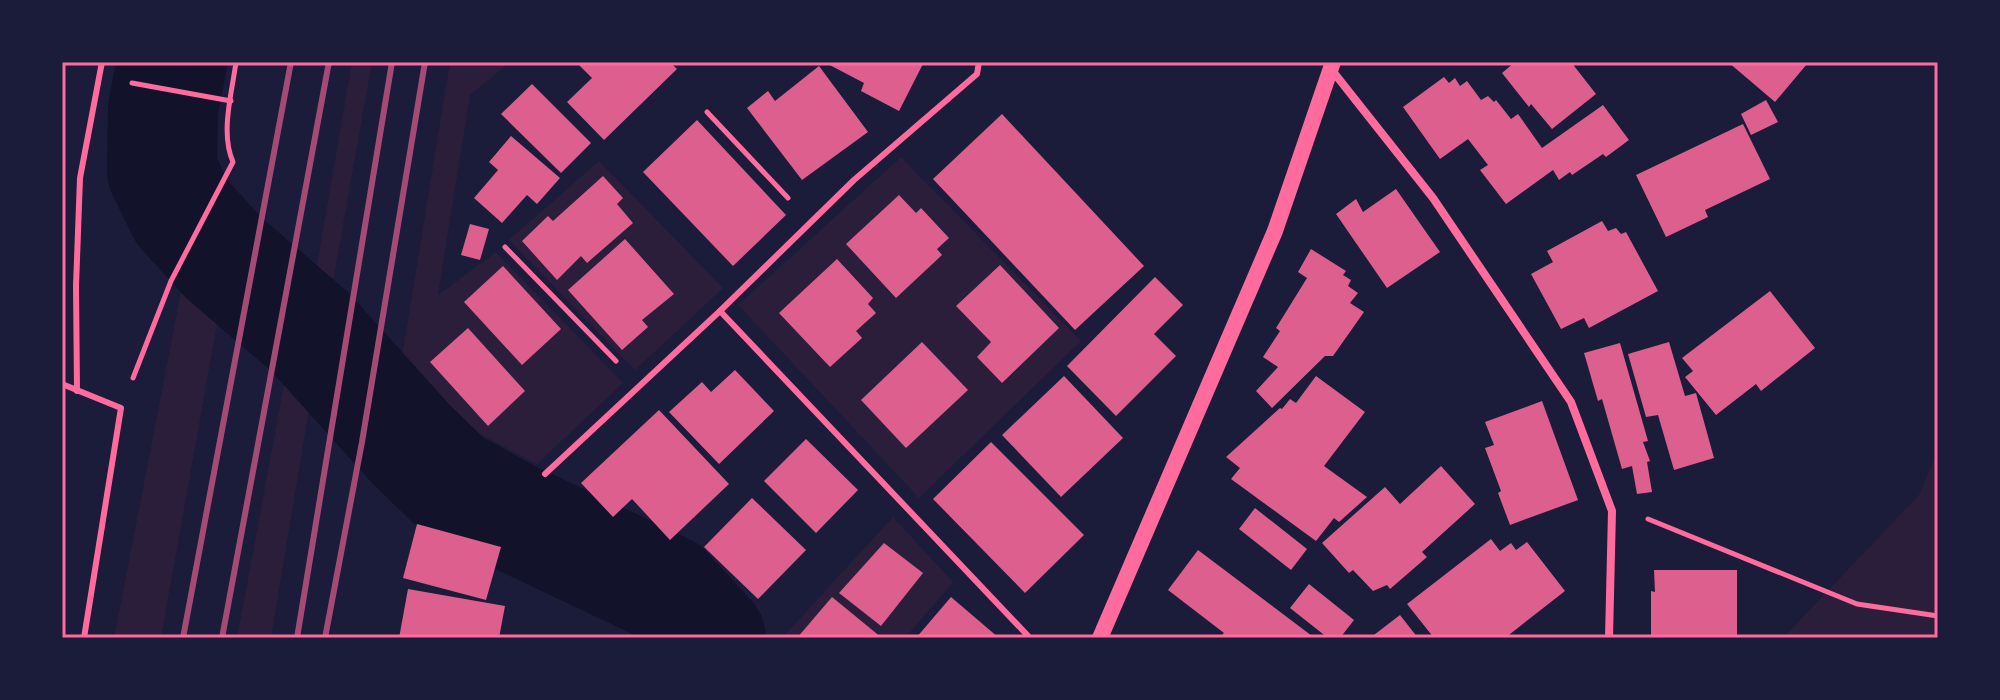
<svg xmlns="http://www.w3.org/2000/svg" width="2000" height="700" viewBox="0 0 2000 700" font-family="Mulish,sans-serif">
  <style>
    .green { fill: #2a1e3b }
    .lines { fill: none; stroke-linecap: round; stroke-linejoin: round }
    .river { stroke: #12122b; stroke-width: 110 }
    .building { fill: #dd5f8e }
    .path { stroke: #ff6b9d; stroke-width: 5 }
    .service { stroke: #ff6b9d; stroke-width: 6 }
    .minor { stroke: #ff6b9d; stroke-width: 8 }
    .secondary { stroke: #ff6b9d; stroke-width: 16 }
    .rail { stroke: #a44b75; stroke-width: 6 }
    .neatline { fill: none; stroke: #ff6b9d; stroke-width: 3 }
  </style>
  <rect width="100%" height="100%" fill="#1b1b3a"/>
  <g class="green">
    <path d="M352,62H372L330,299L314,282Z"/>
    <path d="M450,62H510L470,95L438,295L496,252L623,383L537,464L474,431L400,369Z"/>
    <path d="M901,157L1081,341L919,498L738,305Z"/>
    <path d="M599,161L723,288L635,370L509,240Z"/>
    <path d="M193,270L223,291L161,638H114L181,292Z"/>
    <path d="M288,362L314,380L271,638H237Z"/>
    <path d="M1938,451V638H1783L1919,495Z"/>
    <path d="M893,517L953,582L905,638H782Z"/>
  </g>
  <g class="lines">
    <path class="river" d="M172,62L163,109L162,171L182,212L224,258L310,332L411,444L450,482L508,514L666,589L711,638"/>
  </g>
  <g class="building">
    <path d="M576,62H670L677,69L604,140L567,102L592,78Z"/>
    <path d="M824,62H924L899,111L861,91L864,83Z"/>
    <path d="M1515,62H1571L1596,94L1552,129L1531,104L1529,107L1502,73Z"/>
    <path d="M1728,62H1805L1807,64L1775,102Z"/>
    <path d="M819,66L868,132L802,180L747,108L768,91L775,101Z"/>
    <path d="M1444,77L1449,83L1455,78L1460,86L1467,81L1481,100L1488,96L1494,102L1496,100L1511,119L1518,114L1542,148L1603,105L1629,140L1606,157L1603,154L1572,175L1570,172L1559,180L1553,170L1506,204L1480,170L1488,165L1468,139L1440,159L1403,107Z"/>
    <path d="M532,84L591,143L561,173L501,114Z"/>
    <path d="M1766,100L1778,122L1751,135L1741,114Z"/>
    <path d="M1002,114L1144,266L1075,330L933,179Z"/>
    <path d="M697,120L786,215L733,266L643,172Z"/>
    <path d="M1743,124L1770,179L1705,210L1708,217L1666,237L1636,175Z"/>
    <path d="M511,136L560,178L537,204L527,195L502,223L474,198L498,170L489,162Z"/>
    <path d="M603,176L623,198L617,204L633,223L587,263L581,256L557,280L522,241L548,216L553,221Z"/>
    <path d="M1396,189L1440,252L1387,288L1336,214L1356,199L1363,212Z"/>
    <path d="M899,195L916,213L921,208L949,238L937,249L942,255L896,298L846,244Z"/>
    <path d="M1602,221L1608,231L1616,228L1621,234L1626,232L1658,291L1589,328L1584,318L1561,329L1531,274L1553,262L1547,251Z"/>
    <path d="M470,224L489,229L480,260L461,255Z"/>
    <path d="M625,239L674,294L642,320L648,327L622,350L568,290Z"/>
    <path d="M1311,249L1346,271L1343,275L1351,280L1348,286L1358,293L1350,303L1364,312L1333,356H1325L1272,408L1256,391L1278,367L1263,357L1280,331L1276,328L1307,278L1298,272Z"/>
    <path d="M837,259L873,298L868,304L876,313L856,331L862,338L830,367L779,313Z"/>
    <path d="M1000,265L1059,328L1002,383L977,357L991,342L956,306Z"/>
    <path d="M503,266L561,329L522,365L464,302Z"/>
    <path d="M1155,277L1183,305L1154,334L1176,356L1116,416L1067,366Z"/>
    <path d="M1770,291L1815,348L1761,391L1756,384L1716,415L1685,377L1693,371L1682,358Z"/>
    <path d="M468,328L525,391L488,426L430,362Z"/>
    <path d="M922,342L968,390L906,448L861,400Z"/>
    <path d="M1669,342L1685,396L1696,393L1714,458L1674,470L1658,415L1646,417L1628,354Z"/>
    <path d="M1620,343L1648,441L1643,442L1650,461L1647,462L1652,492L1637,494L1632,466L1622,469L1602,399L1598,401L1584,353Z"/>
    <path d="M735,370L774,411L719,464L669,412L702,382L711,392Z"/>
    <path d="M1064,376L1123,438L1061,497L1002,435Z"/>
    <path d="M1316,376L1365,412L1324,466L1367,497L1339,522L1334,518L1316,541L1231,479L1240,468L1226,457L1280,408L1282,409L1290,399L1296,403Z"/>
    <path d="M1542,401L1578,500L1510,525L1498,493L1501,491L1485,448L1494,445L1485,422Z"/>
    <path d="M659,410L729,484L670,540L632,499L613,517L581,483Z"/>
    <path d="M806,439L858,490L816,533L764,481Z"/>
    <path d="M991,442L1084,535L1025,593L933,499Z"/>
    <path d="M1441,466L1475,504L1422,552L1427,557L1390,589L1387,585L1373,591L1353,570L1349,573L1322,543L1385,487L1400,504Z"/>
    <path d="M752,498L806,550L758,599L704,547Z"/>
    <path d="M1255,508L1307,549L1291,570L1239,529Z"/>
    <path d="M417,524L501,547L486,600L403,578Z"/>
    <path d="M1491,539L1500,551L1511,543L1516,550L1527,542L1565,591L1505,638H1434L1407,604Z"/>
    <path d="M884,543L923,573L881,626L839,593Z"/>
    <path d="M1198,550L1312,636L1310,638H1219L1224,633L1168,590Z"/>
    <path d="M1654,570H1737V638H1651V591L1655,592Z"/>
    <path d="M1309,584L1354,620L1340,638H1328L1290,608Z"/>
    <path d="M408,589L505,606L499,638H399Z"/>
    <path d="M832,597L882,638H797Z"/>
    <path d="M951,597L999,638H916Z"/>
    <path d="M1400,615L1418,638H1370Z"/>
  </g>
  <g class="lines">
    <g class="path">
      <path d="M132,83L231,101"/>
      <path d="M707,112L788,198"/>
      <path d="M505,247L616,361"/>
      <path d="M133,378L171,281L233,162C220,133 232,93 236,62"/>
      <path d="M1648,519L1857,604L1938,616"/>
    </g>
    <g class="service">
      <path d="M720,311L1030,638"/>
      <path d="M62,384L121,408L84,638"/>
      <path d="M77,391L76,286L80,178L102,62"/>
      <path d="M545,474L720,311L854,180L977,74L979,62"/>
    </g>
    <path class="minor" d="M1331,69L1433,198L1571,402L1612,511L1609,638"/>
    <path class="secondary" d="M1100,638L1275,231L1333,62"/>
    <g class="rail">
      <path d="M183,638L291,62"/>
      <path d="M222,638L329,62"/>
      <path d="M297,638C330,446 359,254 392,62"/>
      <path d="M325,638L362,442L425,62"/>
    </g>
  </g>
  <rect width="2000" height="700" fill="none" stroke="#1b1b3a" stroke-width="128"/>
  <rect x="64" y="64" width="1872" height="572" class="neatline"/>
</svg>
